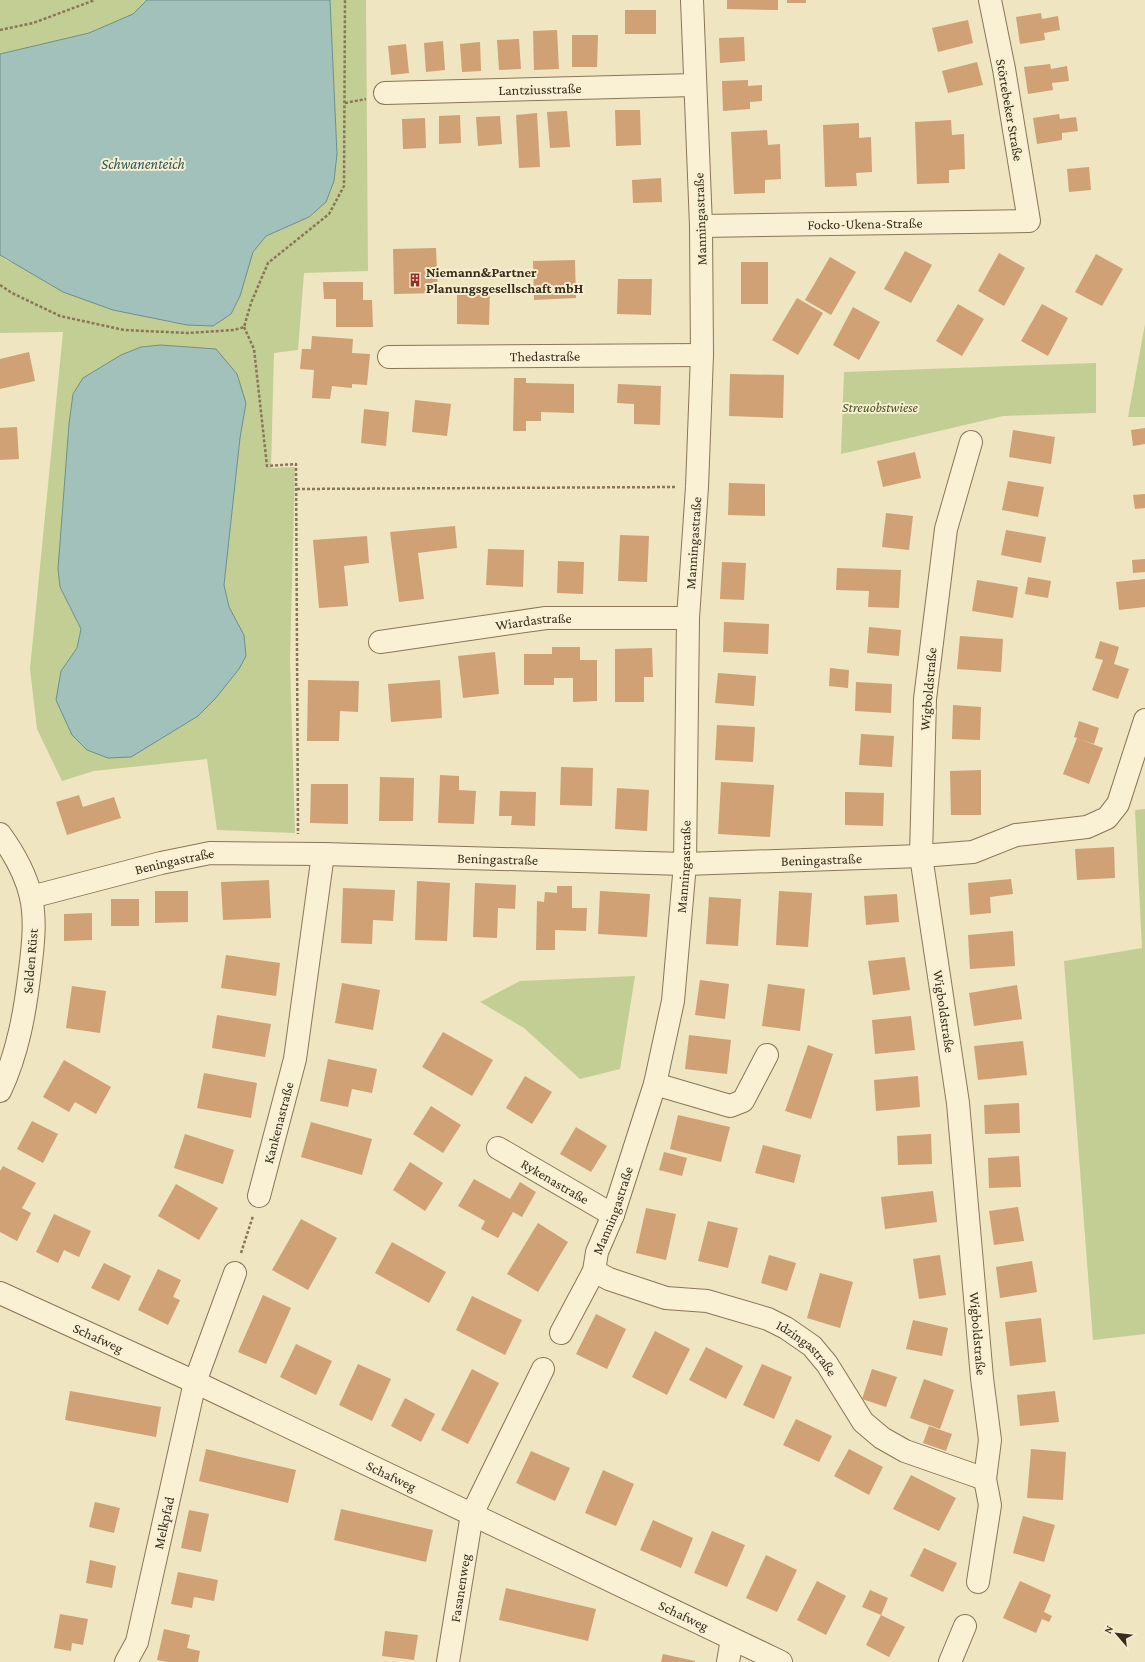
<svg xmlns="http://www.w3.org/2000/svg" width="1145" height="1662" viewBox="0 0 1145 1662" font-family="'Crimson Pro',serif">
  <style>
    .green { fill: #c3ce94; fill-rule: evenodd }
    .water { fill: #a3c1bb; stroke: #6a9089 }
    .building { fill: #cfa175 }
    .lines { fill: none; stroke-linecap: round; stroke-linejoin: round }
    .minor-casing { stroke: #897558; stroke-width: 24 }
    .path { stroke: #897558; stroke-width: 2.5; stroke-dasharray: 3 2; stroke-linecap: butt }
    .minor { stroke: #faf1d4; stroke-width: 22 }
    .labels { text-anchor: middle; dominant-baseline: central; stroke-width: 4; stroke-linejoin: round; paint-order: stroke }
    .street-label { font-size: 14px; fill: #382c1c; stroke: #f7eed0 }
    .poi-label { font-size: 14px; font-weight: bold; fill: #382c1c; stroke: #f7eed0; text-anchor: start }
    .park-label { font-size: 14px; font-style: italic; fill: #455522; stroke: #f7eed0 }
    .water-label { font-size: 15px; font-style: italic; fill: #2b5859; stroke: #f7eed0 }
  </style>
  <rect width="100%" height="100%" fill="#efe5c0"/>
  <g class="green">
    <path d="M0,0H147L133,14L89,33L0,54Z"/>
    <path d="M330,0H366L368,271L304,273L298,350L274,353L271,468L295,467L290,660L295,833L217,830L207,759L94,771L62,781L37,729L30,669L63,332L0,333V255L6,260L155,319L187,325L212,326L231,314L240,296L253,252L266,236L309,217L326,202L334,181L337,154ZM161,345L216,349L246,403L240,438L224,585L229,607L244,635L61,671L77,648L81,629L60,587L58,569L69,424L73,394L84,378L121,355L141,347Z"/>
    <path d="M1145,324V417H1128Z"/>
    <path d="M1096,363V413L1003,416L841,454L844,372Z"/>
    <path d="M1145,809V1334L1093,1340L1064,961L1142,948L1135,810Z"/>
    <path d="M635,976L620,1069L580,1079L524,1028L480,1002L520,981Z"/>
  </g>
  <g class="water">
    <path d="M147,0H330L337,154L334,181L326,202L309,217L266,236L253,252L240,296L231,314L213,326L187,325L113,310L63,292L0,255V54L89,33L133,14Z"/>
    <path d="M161,345L216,349L237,374L246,403L240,438L224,585L229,607L244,635L246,656L239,669L215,699L198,716L131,757L108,758L87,750L72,735L56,700L61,671L77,648L81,629L60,587L58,569L69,424L73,394L83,378L121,355L141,347Z"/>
  </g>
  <g class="building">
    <path d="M727,0H778V10L727,9Z"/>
    <rect x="787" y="0" width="19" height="3"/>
    <rect x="625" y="10" width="31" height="24"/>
    <path d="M1041,13L1042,19L1058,16L1060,30L1044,33L1045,40L1020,44L1016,17Z"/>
    <path d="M968,20L973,43L938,52L932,28Z"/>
    <path d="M557,30L559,69L534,70L533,31Z"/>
    <path d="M572,35H598L597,67H572Z"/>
    <path d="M744,37L745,61L720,63L719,38Z"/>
    <path d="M519,39L521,69L499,70L497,40Z"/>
    <path d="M443,41L445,70L426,72L424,43Z"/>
    <path d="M480,42L481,71L462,72L460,44Z"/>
    <path d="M406,44L409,73L391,75L388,46Z"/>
    <path d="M977,62L983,85L948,93L942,71Z"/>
    <path d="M1050,64L1051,69L1067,66L1069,81L1052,83L1053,90L1028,94L1024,67Z"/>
    <path d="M748,80V86L762,85V101L750,102V109L723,111L722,81Z"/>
    <path d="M615,110H640L641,145L616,146Z"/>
    <path d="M567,111L570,147L550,148L547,112Z"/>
    <path d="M537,113L540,167L519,168L516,115Z"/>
    <path d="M1059,114L1060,119L1076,117L1078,131L1062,133V140L1037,144L1033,118Z"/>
    <path d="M460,115L461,143L439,144V116Z"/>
    <path d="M500,116L502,144L478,146L476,117Z"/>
    <path d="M425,118L426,148L403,149L402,119Z"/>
    <path d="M951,120L952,135L964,134L965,169L949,170V183L917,184L915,122Z"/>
    <path d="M859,123V138L871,137L872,172L856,173L857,186L825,187L823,125Z"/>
    <path d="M767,130L768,145L780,144L781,179L765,180V193L734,194L731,132Z"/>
    <path d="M1089,167L1091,190L1069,192L1067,169Z"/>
    <path d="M661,178L662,202L633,203L632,180Z"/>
    <path d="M436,248L438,293L394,294L393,249Z"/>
    <path d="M905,251L932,265L911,303L884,289Z"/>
    <path d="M999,253L1025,268L1004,306L978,291Z"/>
    <path d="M1096,254L1123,269L1102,306L1075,292Z"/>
    <path d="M830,257L856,272L831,315L805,300Z"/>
    <path d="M575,260L576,298L534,300L533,261Z"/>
    <rect x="741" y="262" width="27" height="42"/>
    <path d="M618,279H652L651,315L617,314Z"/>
    <path d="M323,282H363V300H372L373,327H336V299H324Z"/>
    <path d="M457,290H490L489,325L457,324Z"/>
    <path d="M797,298L823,313L798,355L772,340Z"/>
    <path d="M958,304L984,319L962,356L936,341Z"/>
    <path d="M1042,304L1068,318L1048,356L1021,341Z"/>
    <path d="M853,307L880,322L859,360L833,345Z"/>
    <path d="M312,336L353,339L352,353L370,354L367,385L352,384V388L332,386L330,399L312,398L314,370L300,369L302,349H311Z"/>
    <path d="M29,352L35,381L0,389V359Z"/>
    <path d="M730,374L784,375L783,418L729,416Z"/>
    <path d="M514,378H526V383L574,384V413L541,412V421H526V431H513Z"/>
    <path d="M618,384L661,386L660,425L634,424V404L617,403Z"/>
    <path d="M415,400L451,404L447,436L412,432Z"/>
    <path d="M364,409L389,412L386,446L361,443Z"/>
    <path d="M17,427L19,459L0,460V428Z"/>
    <path d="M1145,428V444L1133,446L1131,430Z"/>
    <path d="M1013,430L1055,437L1051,464L1009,457Z"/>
    <path d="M915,452L921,478L883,487L877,461Z"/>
    <path d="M1008,481L1044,487L1038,517L1002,510Z"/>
    <path d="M729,483L765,484V516L728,515Z"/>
    <path d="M1145,494V508L1135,509L1133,495Z"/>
    <path d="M886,513L913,516L909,550L882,547Z"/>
    <path d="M455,526L457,548L418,553L424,599L399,602L390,532Z"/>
    <path d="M1006,530L1046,537L1041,563L1001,555Z"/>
    <path d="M620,535L649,536L647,582L618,581Z"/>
    <path d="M367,536L369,563L344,566L348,606L319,608L313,540Z"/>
    <path d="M488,549L524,550L523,587L486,585Z"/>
    <path d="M1145,559V572L1133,573L1132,560Z"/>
    <path d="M558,561L584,562L583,594L557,593Z"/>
    <path d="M722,562L746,563L744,600L720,599Z"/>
    <path d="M837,568L901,570L899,608L868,607L869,591L836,590Z"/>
    <path d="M1028,577L1051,581L1048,598L1025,594Z"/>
    <path d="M1145,579V607L1119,610L1116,582Z"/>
    <path d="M977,580L1018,587L1013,618L972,611Z"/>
    <path d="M724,622L769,624L768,654L723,652Z"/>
    <path d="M869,627L901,630L899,656L867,653Z"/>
    <path d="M960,636L1003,639L1001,672L957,669Z"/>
    <path d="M1100,641L1119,647L1114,664L1129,669L1118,699L1092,690L1103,660L1095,658Z"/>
    <path d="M552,647H580V660H597V701L573,702V678H554V685H524V654H552Z"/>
    <path d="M652,648L653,677H644V702H615V649Z"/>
    <path d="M495,652L499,694L463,698L458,656Z"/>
    <path d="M830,668L849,670L848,688L829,686Z"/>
    <path d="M718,673L756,676L754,706L715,703Z"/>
    <path d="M308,680L359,681L358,712L340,711L339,741H307Z"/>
    <path d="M440,680L442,718L391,722L388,684Z"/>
    <path d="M856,682L892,684L891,713L855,711Z"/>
    <path d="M953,705L981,707L980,740L952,739Z"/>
    <path d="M1079,721L1099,728L1094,744L1079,739L1103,748L1089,784L1063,774L1077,738L1074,737Z"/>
    <path d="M717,725L755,727L753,762L715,760Z"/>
    <path d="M861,734L894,736L892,767L859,765Z"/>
    <path d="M561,767L593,768L592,806L560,805Z"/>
    <path d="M981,770V815H951L950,771Z"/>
    <path d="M440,775L459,776V790L476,791L474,824L438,823Z"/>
    <path d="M380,777L414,778L413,821H379Z"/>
    <path d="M721,782L774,785L770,837L718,834Z"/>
    <path d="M311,784H348V824L310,823Z"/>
    <path d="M617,788L649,790L647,831L615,829Z"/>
    <path d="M500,791L536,792L535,826L511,825L512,816H499Z"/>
    <path d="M845,792L884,793L883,826L845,825Z"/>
    <path d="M79,795L83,807L114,797L121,818L67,835L56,802Z"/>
    <path d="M1114,847L1115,878L1077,880L1075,849Z"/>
    <path d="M1011,879L1013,894L990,897L991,913L970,915L968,883Z"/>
    <path d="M269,880L271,918L223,920L221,882Z"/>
    <path d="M417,881L450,883L447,941L415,940Z"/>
    <path d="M475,883L516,885L515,909L498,908L497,938L473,937Z"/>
    <path d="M557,886H572V908H587L586,931L555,930V950H536L537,901L544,902L545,892L557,893Z"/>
    <path d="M343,888L395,890L393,921L373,920L372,944L341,943Z"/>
    <path d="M155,891H188V922L155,923Z"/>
    <path d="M600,891L650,894L647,937L598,934Z"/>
    <path d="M779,891L812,893L808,947L776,945Z"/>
    <path d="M897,894L899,922L866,925L864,896Z"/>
    <path d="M709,897L741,899L738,946L706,944Z"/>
    <rect x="111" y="899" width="28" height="27"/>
    <path d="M92,913V940L64,941V914Z"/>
    <path d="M1013,931L1015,966L970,969L968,935Z"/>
    <path d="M226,955L280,963L276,996L221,988Z"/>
    <path d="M905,957L910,990L873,995L868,961Z"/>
    <path d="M700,980L729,984L725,1019L695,1015Z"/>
    <path d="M342,983L380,990L373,1030L335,1023Z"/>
    <path d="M768,984L805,989L800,1031L762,1026Z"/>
    <path d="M1017,985L1022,1019L974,1026L969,993Z"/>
    <path d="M72,986L106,991L100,1033L66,1028Z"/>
    <path d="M217,1015L271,1024L265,1057L212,1048Z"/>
    <path d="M911,1016L915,1050L875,1054L872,1020Z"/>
    <path d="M443,1032L493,1060L472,1096L422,1067Z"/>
    <path d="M689,1035L731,1040L727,1074L685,1069Z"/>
    <path d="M1023,1041L1027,1075L978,1080L974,1046Z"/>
    <path d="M808,1045L833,1054L811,1119L785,1111Z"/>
    <path d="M328,1059L377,1069L372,1093L352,1089L348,1107L320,1101Z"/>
    <path d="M64,1060L111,1087L96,1114L75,1102L69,1112L43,1097Z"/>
    <path d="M204,1073L257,1083L251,1118L197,1108Z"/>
    <path d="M525,1076L552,1092L532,1124L506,1108Z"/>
    <path d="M918,1076L920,1107L876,1111L874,1080Z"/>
    <path d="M1019,1103L1020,1133L985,1134L984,1105Z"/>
    <path d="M431,1106L461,1125L443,1153L413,1134Z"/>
    <path d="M678,1115L730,1127L721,1162L670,1149Z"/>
    <path d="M32,1121L58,1134L43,1163L17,1149Z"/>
    <path d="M311,1122L372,1139L362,1175L301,1157Z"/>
    <path d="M576,1127L607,1146L591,1172L560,1154Z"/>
    <path d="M185,1134L234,1150L223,1184L174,1168Z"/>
    <path d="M931,1134L932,1164L898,1165L897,1136Z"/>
    <path d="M763,1145L801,1155L794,1183L755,1173Z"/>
    <path d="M664,1152L687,1158L682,1176L659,1170Z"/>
    <path d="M1019,1156L1021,1187L989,1188L988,1158Z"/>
    <path d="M410,1162L443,1183L425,1211L393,1190Z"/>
    <path d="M3,1166L36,1183L22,1208L31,1213L17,1241L0,1232V1171Z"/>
    <path d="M474,1179L510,1199L520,1182L536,1192L522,1217L513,1212L498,1238L481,1229L485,1221L458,1206Z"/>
    <path d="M176,1184L218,1208L199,1240L158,1216Z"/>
    <path d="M933,1191L937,1222L885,1229L881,1197Z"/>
    <path d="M1018,1207L1024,1241L994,1245L989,1211Z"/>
    <path d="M646,1208L676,1214L666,1260L636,1253Z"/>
    <path d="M54,1214L91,1231L79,1257L64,1250L58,1263L36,1252Z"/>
    <path d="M301,1219L337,1238L308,1290L272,1270Z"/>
    <path d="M708,1221L738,1228L728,1268L698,1261Z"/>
    <path d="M538,1223L568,1242L538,1292L507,1274Z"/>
    <path d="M392,1242L446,1272L429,1303L375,1273Z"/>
    <path d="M769,1255L796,1263L787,1291L761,1283Z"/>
    <path d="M940,1255L946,1295L919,1299L913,1259Z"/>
    <path d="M1032,1261L1037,1292L1000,1298L996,1267Z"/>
    <path d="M104,1263L131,1276L119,1301L91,1288Z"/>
    <path d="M158,1269L181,1280L173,1297L180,1300L168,1325L138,1310Z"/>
    <path d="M820,1273L853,1282L840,1328L807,1318Z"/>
    <path d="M263,1295L291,1308L266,1364L238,1352Z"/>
    <path d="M472,1296L522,1320L505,1355L456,1330Z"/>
    <path d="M596,1314L626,1329L607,1369L576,1354Z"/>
    <path d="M1041,1318L1046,1362L1010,1366L1005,1322Z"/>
    <path d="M913,1320L948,1328L942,1356L906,1349Z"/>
    <path d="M655,1331L690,1349L667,1395L632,1377Z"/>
    <path d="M296,1344L332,1361L316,1395L280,1377Z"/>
    <path d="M706,1347L743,1366L726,1399L689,1380Z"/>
    <path d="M358,1364L391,1379L372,1421L339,1405Z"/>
    <path d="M762,1364L792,1377L774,1419L743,1405Z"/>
    <path d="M472,1369L499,1383L468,1444L441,1430Z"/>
    <path d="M872,1369L897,1377L886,1407L862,1399Z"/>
    <path d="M924,1379L954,1390L940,1429L910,1418Z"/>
    <path d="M70,1391L161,1407L156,1437L65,1420Z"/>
    <path d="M1055,1391L1059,1422L1020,1426L1017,1395Z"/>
    <path d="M405,1398L435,1414L421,1442L391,1426Z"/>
    <path d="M796,1419L832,1436L819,1462L783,1445Z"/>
    <path d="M929,1426L952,1434L946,1451L923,1443Z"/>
    <path d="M206,1449L296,1470L288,1503L199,1481Z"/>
    <path d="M849,1449L883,1467L869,1495L834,1476Z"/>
    <path d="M1031,1449L1066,1452L1063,1500L1027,1498Z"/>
    <path d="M531,1451L570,1468L555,1501L516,1483Z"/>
    <path d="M603,1470L634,1484L616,1526L585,1513Z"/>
    <path d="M911,1475L956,1498L939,1531L893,1509Z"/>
    <path d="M95,1502L120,1508L114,1533L89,1527Z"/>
    <path d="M341,1509L433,1530L426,1562L334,1540Z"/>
    <path d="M189,1510L209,1514L201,1552L181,1548Z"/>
    <path d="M1023,1516L1055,1525L1044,1562L1013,1553Z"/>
    <path d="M653,1520L693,1538L681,1568L640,1550Z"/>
    <path d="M712,1531L745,1545L727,1587L694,1573Z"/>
    <path d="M924,1548L957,1563L943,1592L910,1576Z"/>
    <path d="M766,1555L797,1570L777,1612L746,1598Z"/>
    <path d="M90,1560L116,1566L112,1588L86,1583Z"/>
    <path d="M178,1572L218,1580L214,1601L194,1597L192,1608L171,1604Z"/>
    <path d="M817,1581L846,1596L826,1635L797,1620Z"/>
    <path d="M1020,1581L1051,1595L1044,1612L1052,1616L1049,1622L1042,1619L1036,1633L1003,1618Z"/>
    <path d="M506,1588L596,1609L588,1641L499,1620Z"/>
    <path d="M870,1590L888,1598L881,1615L862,1607Z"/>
    <path d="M60,1614L88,1619L83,1645L72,1643L71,1651L54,1648Z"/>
    <path d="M881,1615L905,1627L889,1657L866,1645Z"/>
    <path d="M164,1629L190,1635L187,1648L200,1651L198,1662H167L157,1660Z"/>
    <path d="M385,1631L418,1635L414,1660L382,1656Z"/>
    <path d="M663,1654L695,1661V1662H661Z"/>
  </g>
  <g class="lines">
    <g class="minor-casing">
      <g id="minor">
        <path id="s1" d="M385,93L695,85"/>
        <path id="s2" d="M701,226L1029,221L1004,69L990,0"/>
        <path id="s3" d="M389,357L702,355"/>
        <path id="s4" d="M971,442L946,529L925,699L921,856L958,1103L982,1378L990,1440L985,1479L990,1505L978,1582"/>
        <path id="s5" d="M380,642L546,618H688"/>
        <path d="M0,834C13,852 26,875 31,897C36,921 33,946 30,970C25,1012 18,1053 0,1091"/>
        <path id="s6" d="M31,897L161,863L210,853L323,854L685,864L921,856L973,852L1016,835L1087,827L1107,818L1118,804L1145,720"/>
        <path d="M655,1084L730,1106L743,1101L767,1055"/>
        <path id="s7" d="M498,1148L613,1215"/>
        <path id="s8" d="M259,1196L295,1059L323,854"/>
        <path id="s9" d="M594,1271L609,1279L666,1298L707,1301L768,1319L786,1328L812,1346L827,1364L863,1422L882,1438L905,1451L985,1479"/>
        <path id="s10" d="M0,1293L195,1382L781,1662"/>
        <path id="s11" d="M561,1333L594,1271L597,1252L613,1215L655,1084L673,1001L685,864L688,618L697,487L702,355L701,226L692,0"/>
        <path id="s12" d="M126,1662L137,1642L195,1382L235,1273"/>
        <path id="s13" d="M448,1662L472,1514L543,1369"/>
        <path d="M728,1662L732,1639"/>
        <path d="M950,1662L965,1626"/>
      </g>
    </g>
    <g class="path">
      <path d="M0,30L33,23L95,0"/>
      <path d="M345,103L366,99"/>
      <path d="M0,285L12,293L60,316L124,330L188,333L234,330L244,327L251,303L268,263L329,214L344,186L345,0"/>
      <path d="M244,327L254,349L267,466L296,464L298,834"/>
      <path d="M297,489L676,487"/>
      <path d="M241,1253L253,1216"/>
    </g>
    <use href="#minor" class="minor"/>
  </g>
  <defs>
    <g id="building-bare" transform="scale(1.08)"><path d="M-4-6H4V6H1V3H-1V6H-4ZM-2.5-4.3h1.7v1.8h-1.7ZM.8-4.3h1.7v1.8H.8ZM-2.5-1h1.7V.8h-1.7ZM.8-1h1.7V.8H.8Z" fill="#9a2d25" stroke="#f7eed0" stroke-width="2.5" paint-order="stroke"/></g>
  </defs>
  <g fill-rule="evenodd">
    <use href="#building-bare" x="415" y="280"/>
  </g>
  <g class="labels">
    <g class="street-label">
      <text stroke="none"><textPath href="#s1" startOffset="155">Lantziusstraße</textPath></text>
      <text transform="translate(1010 110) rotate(80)">Störtebeker Straße</text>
      <text transform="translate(700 219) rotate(-92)">Manningastraße</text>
      <text stroke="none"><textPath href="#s2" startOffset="164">Focko-Ukena-Straße</textPath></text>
      <text stroke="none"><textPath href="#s3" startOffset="156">Thedastraße</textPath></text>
      <text stroke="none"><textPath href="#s11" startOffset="811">Manningastraße</textPath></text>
      <text stroke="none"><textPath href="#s5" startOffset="155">Wiardastraße</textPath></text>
      <text transform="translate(928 689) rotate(-85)">Wigboldstraße</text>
      <text stroke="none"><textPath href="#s6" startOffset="472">Beningastraße</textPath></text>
      <text stroke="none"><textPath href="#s6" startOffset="796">Beningastraße</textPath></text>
      <text stroke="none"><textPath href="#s6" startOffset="148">Beningastraße</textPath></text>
      <text stroke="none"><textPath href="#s11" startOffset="487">Manningastraße</textPath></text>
      <text transform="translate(30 961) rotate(-85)">Selden Rüst</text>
      <text stroke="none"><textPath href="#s4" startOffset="576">Wigboldstraße</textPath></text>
      <text stroke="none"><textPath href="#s8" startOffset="76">Kankenastraße</textPath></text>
      <text stroke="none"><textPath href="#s7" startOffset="66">Rykenastraße</textPath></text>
      <text stroke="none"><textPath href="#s11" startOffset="134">Manningastraße</textPath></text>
      <text stroke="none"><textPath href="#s4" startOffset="900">Wigboldstraße</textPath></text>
      <text stroke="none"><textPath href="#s10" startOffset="108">Schafweg</textPath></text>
      <text stroke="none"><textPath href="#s9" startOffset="231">Idzingastraße</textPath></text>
      <text stroke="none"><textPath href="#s10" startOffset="432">Schafweg</textPath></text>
      <text stroke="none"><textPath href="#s12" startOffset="145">Melkpfad</textPath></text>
      <text stroke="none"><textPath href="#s13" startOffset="75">Fasanenweg</textPath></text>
      <text stroke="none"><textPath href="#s10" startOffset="756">Schafweg</textPath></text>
    </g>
    <g class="poi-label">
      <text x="426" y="272">Niemann&amp;Partner<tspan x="426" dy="16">Planungsgesellschaft mbH</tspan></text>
    </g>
    <g class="park-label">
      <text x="880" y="407">Streuobstwiese</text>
    </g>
    <g class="water-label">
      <text x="143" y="164">Schwanenteich</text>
    </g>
  </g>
  <g transform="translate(1117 1634) rotate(298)" stroke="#f7eed0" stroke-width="3" paint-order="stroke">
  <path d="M0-3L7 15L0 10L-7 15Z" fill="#382c1c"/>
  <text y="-6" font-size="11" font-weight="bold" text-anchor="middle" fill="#382c1c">N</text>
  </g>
</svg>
